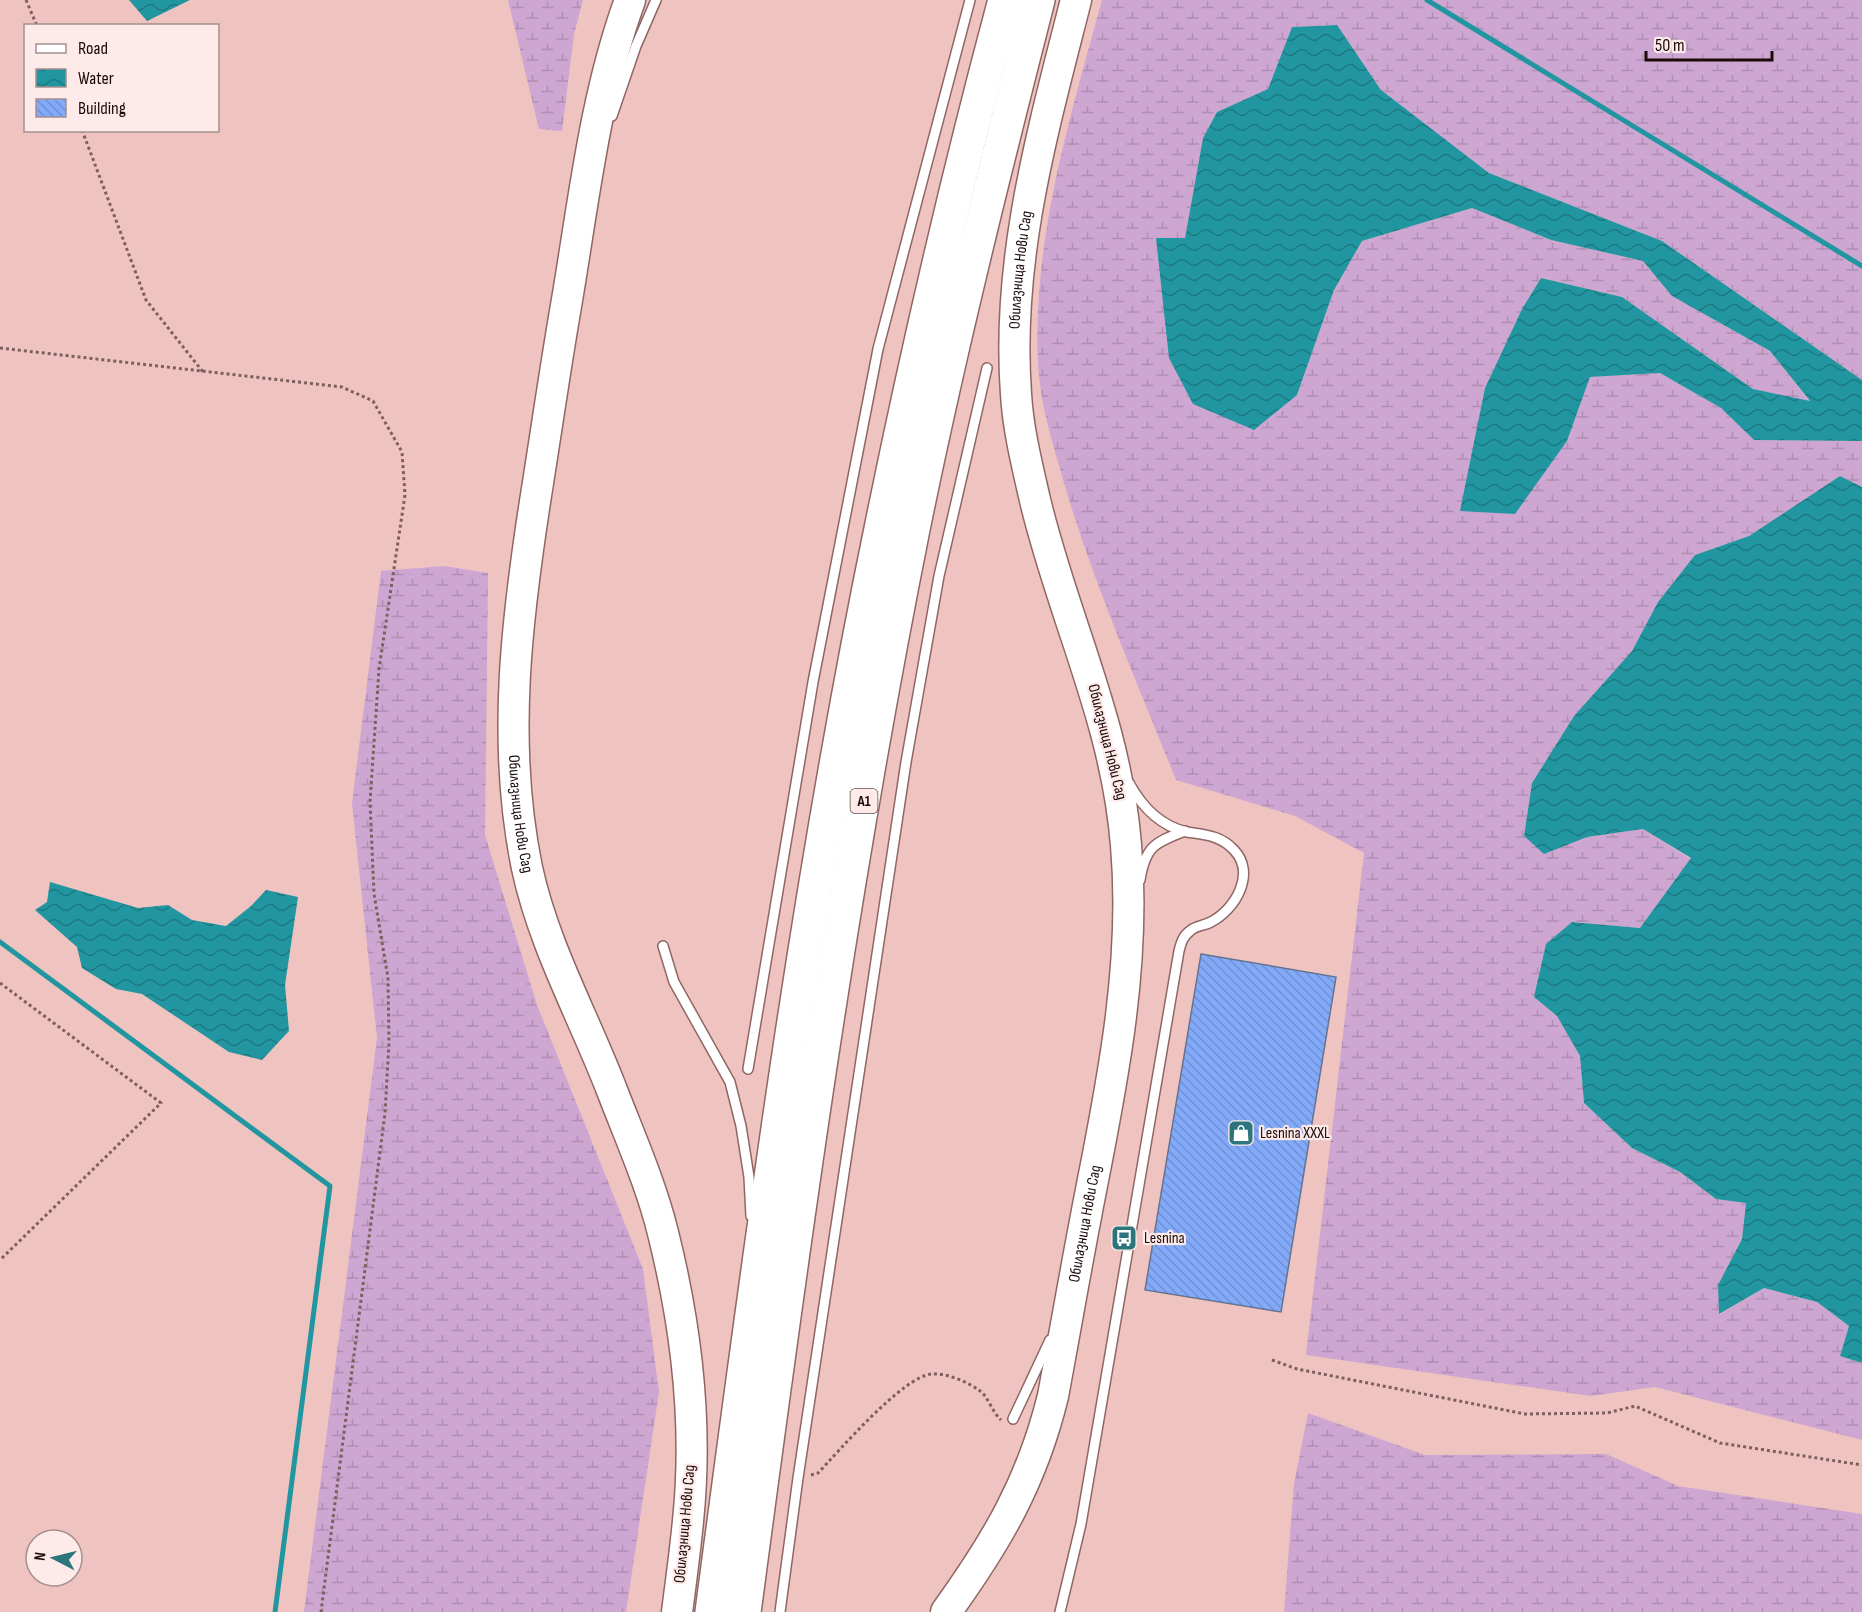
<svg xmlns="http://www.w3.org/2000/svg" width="1862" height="1612" viewBox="0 0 1862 1612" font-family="'Sofia Sans Condensed',sans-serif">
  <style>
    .wetland { fill: url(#wetland-marsh) }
    .water { fill: url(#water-waves) }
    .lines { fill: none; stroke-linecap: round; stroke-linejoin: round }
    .stream { stroke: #2196a0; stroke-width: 5 }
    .building { fill: url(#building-back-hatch); stroke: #637391; stroke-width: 1.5 }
    .lane-casing { stroke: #8e6764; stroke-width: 12 }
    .primary-casing { stroke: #8e6764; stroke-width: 33 }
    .highway-casing { stroke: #8e6764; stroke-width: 36 }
    .path { stroke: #7d605e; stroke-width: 3; stroke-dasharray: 3 3; stroke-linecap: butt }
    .lane { stroke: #fff; stroke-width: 9 }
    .primary { stroke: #fff; stroke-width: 30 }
    .highway { stroke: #fff; stroke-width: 33 }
    .labels { text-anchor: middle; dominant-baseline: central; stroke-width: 4.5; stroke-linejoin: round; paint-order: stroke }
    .shield { fill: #feebe9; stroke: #5e4e4e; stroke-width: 1.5 }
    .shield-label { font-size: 15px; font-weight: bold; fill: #1a0b0b }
    .street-label { font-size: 16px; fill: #1a0b0b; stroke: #feebe9 }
    .poi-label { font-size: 16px; fill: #1a0b0b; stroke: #feebe9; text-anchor: start }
  </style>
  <defs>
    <pattern id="wetland-marsh" width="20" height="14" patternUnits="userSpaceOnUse" patternTransform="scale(1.5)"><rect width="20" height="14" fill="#cea6d2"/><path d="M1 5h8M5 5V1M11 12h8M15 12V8" fill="none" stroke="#b08eb3"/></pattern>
    <pattern id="water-waves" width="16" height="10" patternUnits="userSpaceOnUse" patternTransform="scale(1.5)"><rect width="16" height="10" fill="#2196a0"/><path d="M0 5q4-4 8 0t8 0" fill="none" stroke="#1c7981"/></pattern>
    <pattern id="building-back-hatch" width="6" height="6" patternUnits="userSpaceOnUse" patternTransform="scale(1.5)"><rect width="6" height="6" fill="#83aaf9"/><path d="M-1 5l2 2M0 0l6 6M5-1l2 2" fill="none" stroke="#7191d4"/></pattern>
  </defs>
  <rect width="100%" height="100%" fill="#efc3bf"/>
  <g class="wetland">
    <path d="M508,0H583L574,34L562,131L539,129Z"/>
    <path d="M1102,0H1862V380L1662,241L1489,173L1381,90L1337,25L1292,27L1268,89L1217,112L1203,138L1185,238L1156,239L1297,395L1334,290L1362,241L1472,208L1551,240L1643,261L1672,296L1770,351L1810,402L1753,389L1622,297L1541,278L1522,309L1485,388L1461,511L1567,441L1590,377L1660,373L1721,408L1754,440L1862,441V487L1840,476L1749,536L1695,555L1658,602L1632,651L1574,716L1532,783L1524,836L1544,853L1587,837L1643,829L1691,859L1640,928L1573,922L1534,997L1557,1016L1580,1056L1584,1103L1632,1148L1680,1172L1716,1199L1746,1202L1742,1239L1718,1285L1720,1314L1764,1288L1817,1302L1849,1326L1840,1356L1862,1363V1440L1655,1387L1591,1396L1306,1355L1364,853L1295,816L1176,780C1137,682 1094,585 1064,483C1053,444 1040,405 1038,364C1032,241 1070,117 1102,0Z"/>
    <path d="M444,566L488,573L485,835L537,1005L643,1269L659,1392L626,1612H304L377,1038L352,803L381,571Z"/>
    <path d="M1308,1413L1425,1455L1606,1454L1678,1486L1862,1514V1612H1284L1294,1484Z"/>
  </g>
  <g class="water">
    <path d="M129,0H190L147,21Z"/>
    <path d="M1337,25L1381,90L1489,173L1662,241L1862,380V441L1754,440L1721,408L1660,373L1590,377L1567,441L1515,514L1460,511L1485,388L1522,309L1541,278L1622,297L1753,389L1810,401L1770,351L1672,296L1643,261L1551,240L1472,208L1362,241L1334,290L1297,395L1254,430L1193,404L1169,358L1156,238H1185L1203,138L1217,112L1268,89L1292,27Z"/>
    <path d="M1840,476L1862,487V1363L1840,1356L1849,1326L1817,1302L1764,1288L1719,1314L1718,1285L1742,1239L1746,1203L1716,1199L1680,1172L1632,1148L1584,1103L1580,1056L1557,1016L1534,997L1546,944L1572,922L1640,928L1691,858L1643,829L1587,837L1544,854L1524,836L1532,783L1574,716L1632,651L1658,602L1695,555L1749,536Z"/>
    <path d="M50,882L138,908L168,905L192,920L226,926L251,906L266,890L298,897L285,985L289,1031L262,1060L229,1052L142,994L116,989L82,968L77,947L35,910L47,902Z"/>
  </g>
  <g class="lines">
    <g class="stream">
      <path d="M1427,0L1862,266"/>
      <path d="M0,942L330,1186L275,1612"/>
    </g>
  </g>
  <path class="building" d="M1201,954L1336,977L1281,1312L1145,1290Z"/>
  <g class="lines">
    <g class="lane-casing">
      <g id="lane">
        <path d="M612,116L636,46L656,0"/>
        <path d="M1140,880C1145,847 1155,842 1185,831"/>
        <path d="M663,946L674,982L730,1082L741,1126L749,1177L751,1216"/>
        <path d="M748,1069L813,682L878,349L970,0"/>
        <path d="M1013,1419L1050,1340"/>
        <path d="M780,1612L798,1478L906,762L939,576L987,368"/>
        <path d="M1060,1612L1081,1524L1179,951C1181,943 1183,936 1190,931C1196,925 1204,926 1211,922C1236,909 1256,873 1234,850C1220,835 1205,835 1187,832C1160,826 1142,807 1129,783"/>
      </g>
    </g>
    <g class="primary-casing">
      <g id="primary">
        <path id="s1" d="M630,0C595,96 584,199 567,300C556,363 547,426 537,489C517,615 501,742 527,868C544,947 584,1017 613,1093C630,1137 652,1187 663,1233C686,1325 698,1426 688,1521C685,1552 681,1582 677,1612"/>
        <path id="s2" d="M946,1612C997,1541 1032,1482 1053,1396C1066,1326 1078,1256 1092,1185C1114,1074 1136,959 1126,845C1116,720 1063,618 1035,500C1027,465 1018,429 1016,394C1006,258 1043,130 1076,0"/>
      </g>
    </g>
    <g class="highway-casing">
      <g id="highway">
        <path d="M712,1612C760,1250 807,887 881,529C917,352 958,175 1005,0"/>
        <path d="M744,1612C792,1250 841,888 913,529C949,352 993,176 1038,0"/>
      </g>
    </g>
    <g class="path">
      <path d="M26,0L37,26"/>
      <path d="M82,130L146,300L203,372"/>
      <path d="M0,348L342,387L373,401L402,452L405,495L379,669L370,802L374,894L388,978L389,1043L385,1113L321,1612"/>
      <path d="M0,983L161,1103L0,1260"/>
      <path d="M1272,1360L1297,1369L1525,1414L1607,1413L1635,1406L1720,1443L1862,1465"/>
      <path d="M811,1475L818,1473C839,1451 903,1376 932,1374C947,1373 968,1382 980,1391C988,1396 992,1412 1001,1420"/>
    </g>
    <use href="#lane" class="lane"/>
    <use href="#primary" class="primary"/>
    <use href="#highway" class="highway"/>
  </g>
  <defs>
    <g id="shop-square" transform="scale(1.35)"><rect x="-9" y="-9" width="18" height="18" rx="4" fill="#2c757c" stroke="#feebe9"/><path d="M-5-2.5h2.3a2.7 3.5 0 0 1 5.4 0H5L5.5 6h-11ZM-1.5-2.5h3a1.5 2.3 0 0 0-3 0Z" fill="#fff"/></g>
    <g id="bus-square" transform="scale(1.35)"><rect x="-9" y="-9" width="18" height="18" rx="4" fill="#2c757c" stroke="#feebe9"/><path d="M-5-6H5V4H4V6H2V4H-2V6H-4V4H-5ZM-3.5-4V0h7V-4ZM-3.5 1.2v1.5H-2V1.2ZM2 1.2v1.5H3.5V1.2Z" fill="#fff"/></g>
  </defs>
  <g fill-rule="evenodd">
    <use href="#shop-square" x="1241" y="1133"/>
    <use href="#bus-square" x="1124" y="1238"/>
  </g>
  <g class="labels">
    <rect class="shield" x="850.5" y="789" width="27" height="24" rx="4.5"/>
    <g class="shield-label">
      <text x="864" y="801">A1</text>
    </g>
    <g class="street-label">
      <text stroke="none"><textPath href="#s2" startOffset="1390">Обилазница Нови Сад</textPath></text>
      <text transform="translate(1107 742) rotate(76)">Обилазница Нови Сад</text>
      <text stroke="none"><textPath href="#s1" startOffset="825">Обилазница Нови Сад</textPath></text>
      <text stroke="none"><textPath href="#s2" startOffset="418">Обилазница Нови Сад</textPath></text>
      <text transform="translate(685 1524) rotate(-85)">Обилазница Нови Сад</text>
    </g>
    <g class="poi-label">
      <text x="1260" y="1133">Lesnina XXXL</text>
      <text x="1144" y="1238">Lesnina</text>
    </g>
  </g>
  <rect x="24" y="24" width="195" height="108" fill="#feebe9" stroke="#a39190" stroke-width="1.5"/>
  <rect x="36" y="44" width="30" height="9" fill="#ffffff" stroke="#a39190" stroke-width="1.5"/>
  <text x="78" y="54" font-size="18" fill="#1a0b0b">Road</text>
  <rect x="36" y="69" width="30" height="18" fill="url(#water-waves)" stroke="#a39190" stroke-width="1.5"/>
  <text x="78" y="84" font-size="18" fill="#1a0b0b">Water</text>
  <rect x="36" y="99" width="30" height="18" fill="url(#building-back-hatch)" stroke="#a39190" stroke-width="1.5"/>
  <text x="78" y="114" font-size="18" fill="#1a0b0b">Building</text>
  <g transform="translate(54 1558) rotate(277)"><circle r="28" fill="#feebe9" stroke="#a39190" stroke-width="1.5"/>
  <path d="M0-4.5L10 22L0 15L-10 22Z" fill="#2c757c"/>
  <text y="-9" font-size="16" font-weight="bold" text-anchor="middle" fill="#1a0b0b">N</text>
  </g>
  <path d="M1646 51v9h126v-9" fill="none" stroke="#1a0b0b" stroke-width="3"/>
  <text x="1655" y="51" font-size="18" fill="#1a0b0b" stroke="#feebe9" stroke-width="4.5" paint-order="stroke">50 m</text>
</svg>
